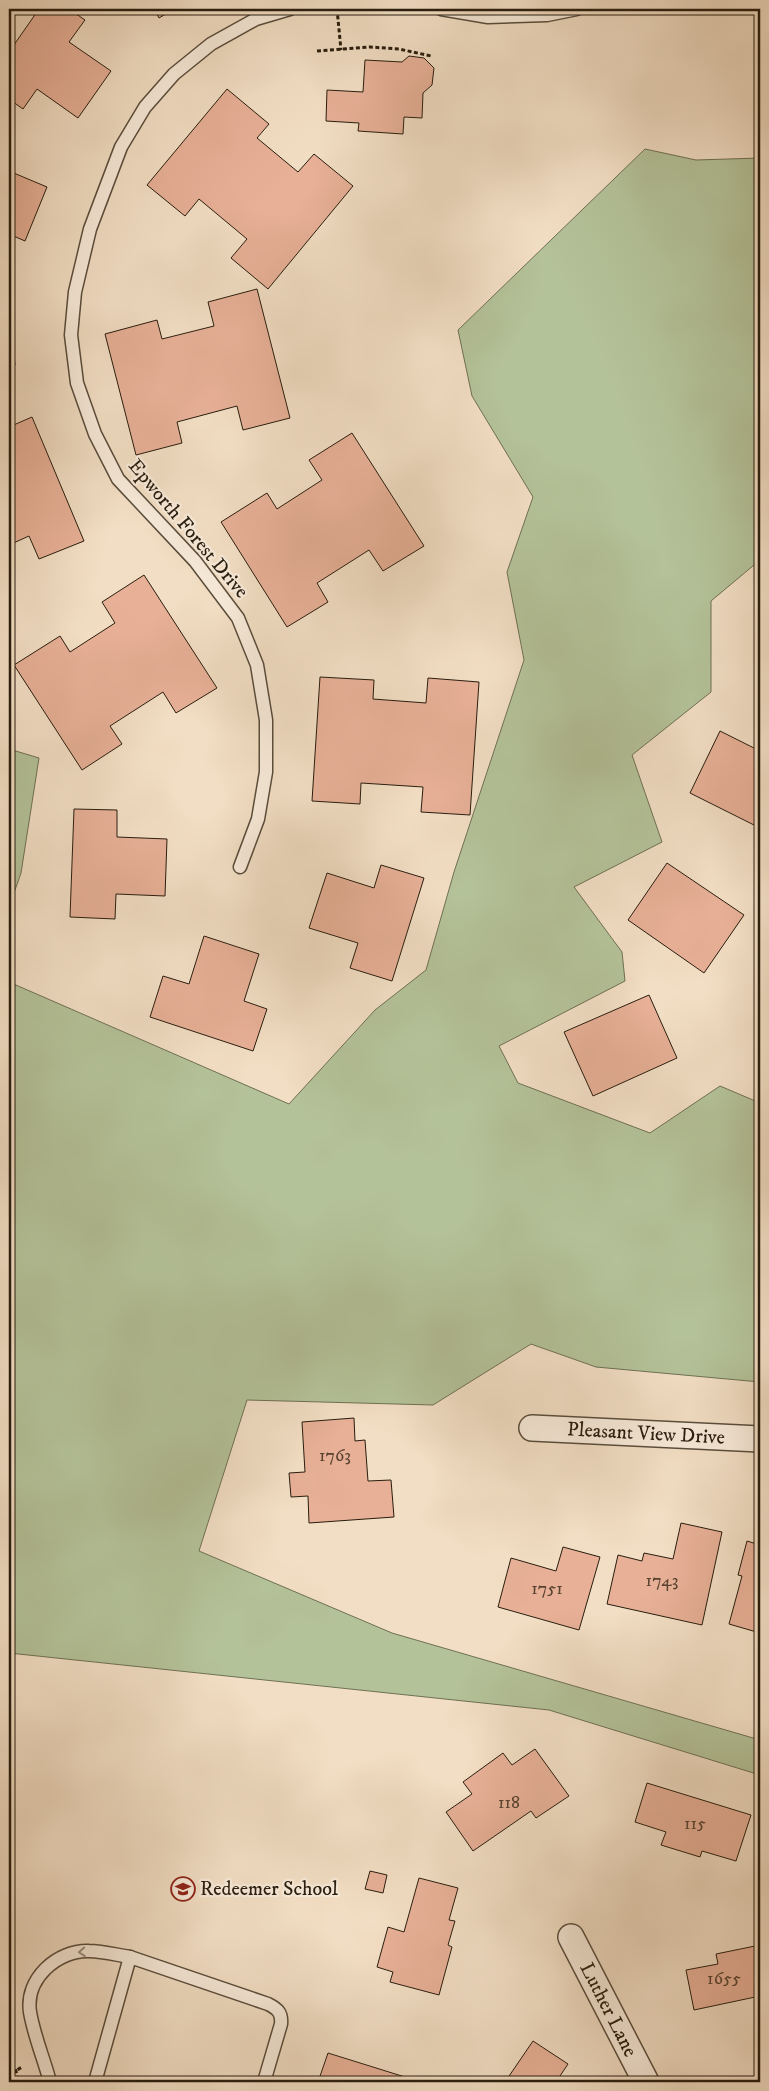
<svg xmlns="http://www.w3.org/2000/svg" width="769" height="2091" viewBox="0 0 769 2091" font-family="'IM FELL DW Pica',serif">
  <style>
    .green { fill: #b4c299; stroke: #6e7054 }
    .building { fill: #e7b097; stroke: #281d0e }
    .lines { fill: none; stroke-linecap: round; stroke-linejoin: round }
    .service-casing { stroke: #5a4d3c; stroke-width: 15 }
    .minor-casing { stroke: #5a4d3c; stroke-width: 28 }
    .path { stroke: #281d0e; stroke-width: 3; stroke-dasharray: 4 2.5; stroke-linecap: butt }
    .service { stroke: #f7ead9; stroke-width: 12 }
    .minor { stroke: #f7ead9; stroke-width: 25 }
    .oneway { stroke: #9a8e7e }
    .labels { text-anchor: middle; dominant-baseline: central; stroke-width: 4.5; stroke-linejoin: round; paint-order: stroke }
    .number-label { font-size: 18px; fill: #584230 }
    .street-label { font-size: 20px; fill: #281d0e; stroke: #f7ead9 }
    .poi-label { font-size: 20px; fill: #281d0e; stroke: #f7ead9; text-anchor: start }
  </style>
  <rect width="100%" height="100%" fill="#f2dec4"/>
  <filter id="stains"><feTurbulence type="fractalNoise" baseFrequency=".004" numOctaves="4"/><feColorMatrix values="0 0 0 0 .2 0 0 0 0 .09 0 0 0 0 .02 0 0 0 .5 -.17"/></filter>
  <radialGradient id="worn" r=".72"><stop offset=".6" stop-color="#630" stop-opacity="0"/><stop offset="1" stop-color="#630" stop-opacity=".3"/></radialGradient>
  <g class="green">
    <path d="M645,149L696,160L760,158V560L711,601V692L632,755L662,842L574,887L622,952L625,981L499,1046L518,1083L650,1133L720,1086L760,1103V1382L596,1367L531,1344L433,1405L247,1400L199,1551L392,1633L760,1740V1775L549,1710L9,1653V982L289,1104L375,1010L426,970L454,872L524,660L507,572L533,497L472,396L458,330Z"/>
    <path d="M9,749L39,758L21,873L9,907Z"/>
  </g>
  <g class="building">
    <path d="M39,9H69L85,20L69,42L111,71L78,118L37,89L23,109L9,99V52Z"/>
    <path d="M154,9H174L159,18Z"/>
    <path d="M409,56L424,58L434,68L432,85L423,93L422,118L404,117L403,134L358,131L359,123L326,121L327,90L363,92L365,60L402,62Z"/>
    <path d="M227,89L269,124L257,138L298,172L314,154L353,186L268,289L231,258L247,239L199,199L185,216L147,185Z"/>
    <path d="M9,171L47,187L25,241L9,234Z"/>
    <path d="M257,289L290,418L243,430L237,406L177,422L182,443L136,455L105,334L157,320L162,339L214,326L208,302Z"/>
    <path d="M9,308L15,365L9,366Z"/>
    <path d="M32,417L84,541L39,559L29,536L9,545V427Z"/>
    <path d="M352,433L424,546L383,571L369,550L317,583L328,602L287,627L221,522L267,493L277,509L322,480L309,460Z"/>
    <path d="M144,575L217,688L176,713L163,692L110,726L122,744L82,770L14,665L60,636L70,652L115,623L102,602Z"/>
    <path d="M320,677L374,680L373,699L426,703L428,678L479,682L470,815L421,812L423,787L361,783L360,804L312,801Z"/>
    <path d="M720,731L760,751V828L690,793Z"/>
    <path d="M74,809L117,810V837L167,839L165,896L116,894L115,919L70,917Z"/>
    <path d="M667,863L744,915L704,973L628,920Z"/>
    <path d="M381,865L424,878L392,981L350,968L358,943L309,928L327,873L374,888Z"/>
    <path d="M204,936L259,954L244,1001L267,1009L253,1051L150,1017L163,976L189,984Z"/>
    <path d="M649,995L677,1058L593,1096L564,1032Z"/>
    <path d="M354,1418L355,1441L365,1440L368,1481L391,1480L394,1517L309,1523L308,1496L291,1497L289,1473L305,1472L302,1422Z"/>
    <path d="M681,1523L722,1532L702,1625L607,1604L618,1555L642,1561L644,1553L673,1559Z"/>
    <path d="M747,1541L760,1545V1633L729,1624L742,1576L738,1575Z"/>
    <path d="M563,1547L600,1557L579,1630L498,1607L511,1558L556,1571Z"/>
    <path d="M535,1749L569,1796L536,1818L531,1811L473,1851L446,1812L472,1794L463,1782L503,1753L512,1765Z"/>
    <path d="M647,1783L751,1815L736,1861L702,1851L700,1857L661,1845L666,1832L635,1822Z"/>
    <path d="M370,1871L387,1875L383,1893L365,1889Z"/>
    <path d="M419,1878L458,1888L449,1920L455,1921L448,1945L452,1947L439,1995L390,1982L393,1972L377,1967L388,1927L404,1932Z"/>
    <path d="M760,1945V1996L694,2010L686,1970L718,1964L716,1954Z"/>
    <path d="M533,2041L568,2064L556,2082H505Z"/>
    <path d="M328,2053L421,2082H318Z"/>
  </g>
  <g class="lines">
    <g class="service-casing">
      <g id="service">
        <path d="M441,9L488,17L547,15L577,9"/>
        <path d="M240,867L258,819L266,772V720L257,665L238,618L195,561L118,479L95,434L77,383L71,335L75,292L90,229L121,147L145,107L174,74L211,44L256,19L290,9"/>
        <path d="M50,2082C44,2059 34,2036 30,2012C25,1979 57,1950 89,1951C102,1951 117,1955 130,1957"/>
        <path d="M95,2082L130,1957L268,2004C278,2009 282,2013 281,2024L264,2082"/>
      </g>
    </g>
    <g class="minor-casing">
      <g id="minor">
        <path d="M532,1428L760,1439"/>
        <path d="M571,1937L646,2082"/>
      </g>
    </g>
    <g class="path">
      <path d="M337,9L341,50"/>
      <path d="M317,51L370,47L399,49L431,56"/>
      <path d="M9,2058L16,2071L18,2082"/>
      <path d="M12,2073L22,2067"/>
    </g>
    <use href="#service" class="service"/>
    <use href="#minor" class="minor"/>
  </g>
  <defs><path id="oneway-chevron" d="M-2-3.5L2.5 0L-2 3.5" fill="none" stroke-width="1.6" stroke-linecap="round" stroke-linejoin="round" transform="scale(1.25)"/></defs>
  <use class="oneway" href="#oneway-chevron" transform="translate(82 1952) rotate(176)"/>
  <defs>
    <g id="school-ring" transform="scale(1.25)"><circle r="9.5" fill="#f7ead9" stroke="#8f2418" stroke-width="1.5"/><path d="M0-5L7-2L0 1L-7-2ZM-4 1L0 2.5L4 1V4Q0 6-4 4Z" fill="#8f2418"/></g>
  </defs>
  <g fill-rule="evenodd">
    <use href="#school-ring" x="183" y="1889"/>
  </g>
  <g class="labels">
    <g class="number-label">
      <text x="335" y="1456">1763</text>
      <text x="662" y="1581">1743</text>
      <text x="547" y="1589">1751</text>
      <text x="509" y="1803">118</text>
      <text x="695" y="1824">115</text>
      <text x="724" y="1979">1655</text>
    </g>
    <g class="street-label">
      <text transform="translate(188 529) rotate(50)">Epworth Forest Drive</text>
      <text transform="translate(646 1434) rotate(3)">Pleasant View Drive</text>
      <text transform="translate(608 2010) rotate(63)">Luther Lane</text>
    </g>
    <g class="poi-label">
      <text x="200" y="1889">Redeemer School</text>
    </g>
  </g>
  <rect width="769" height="2091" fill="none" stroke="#f2dec4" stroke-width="30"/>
  <rect x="10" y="10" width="749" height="2071" fill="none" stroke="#281d0e" stroke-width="2.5"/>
  <rect x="15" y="15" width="739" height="2061" fill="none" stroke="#281d0e"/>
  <rect width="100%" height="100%" filter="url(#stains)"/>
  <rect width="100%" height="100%" fill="url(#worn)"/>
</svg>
